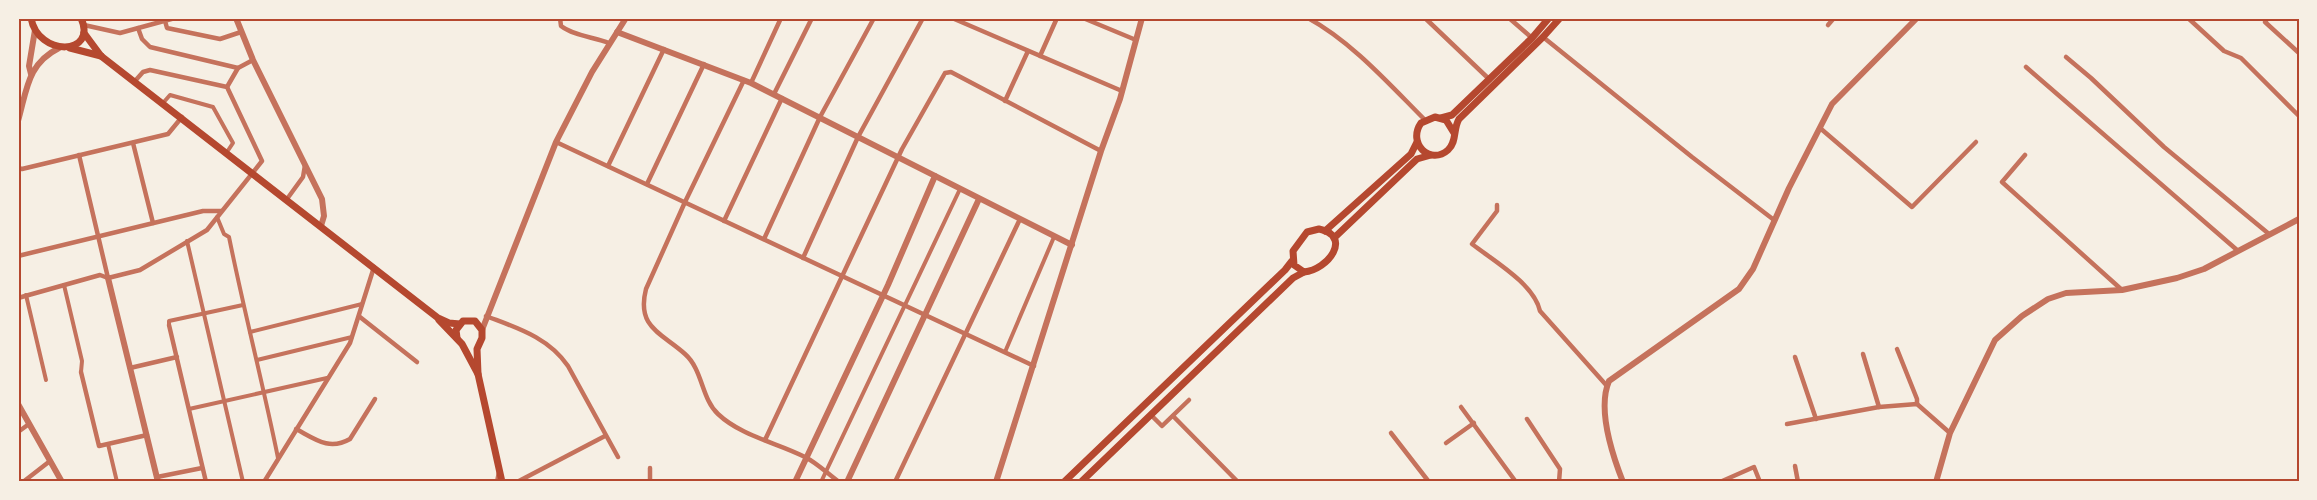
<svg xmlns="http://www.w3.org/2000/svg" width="2317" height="500" viewBox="0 0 2317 500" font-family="Merriweather,serif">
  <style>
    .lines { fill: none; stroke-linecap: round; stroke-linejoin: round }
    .pedestrian { stroke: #c5725c; stroke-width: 4 }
    .minor { stroke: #c5725c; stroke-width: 4.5 }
    .tertiary { stroke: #c5725c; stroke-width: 6 }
    .secondary { stroke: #b5482f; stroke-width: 7 }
    .neatline { fill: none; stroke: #b5482f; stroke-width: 2 }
  </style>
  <rect width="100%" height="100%" fill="#f6efe4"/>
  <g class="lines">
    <g class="pedestrian">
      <path d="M163,103L170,95L213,107L233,143L227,152"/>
      <path d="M217,217L224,234L229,237C244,311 263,384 278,458"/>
      <path d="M187,241L243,482"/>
      <path d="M64,285L82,361L81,372"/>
      <path d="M26,295L46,380"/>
      <path d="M169,325V321L243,305"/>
      <path d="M250,332L362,304"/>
      <path d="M1005,352L1054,237"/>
      <path d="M257,360L352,337"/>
      <path d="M189,409L327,378"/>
      <path d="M108,444L117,482"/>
      <path d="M821,482L960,189"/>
    </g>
    <g class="minor">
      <path d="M560,18L561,26C574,36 594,37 609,43"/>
      <path d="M952,18L1122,91"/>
      <path d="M1083,18L1136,40"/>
      <path d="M1308,18C1352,42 1389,84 1425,120"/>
      <path d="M1425,18L1490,80"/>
      <path d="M1509,18L1532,38"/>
      <path d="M2188,18L2224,51L2241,58L2299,116"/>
      <path d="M2268,18L2265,22L2299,53"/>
      <path d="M165,21L167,28L220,39L241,32"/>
      <path d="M84,25L120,33L175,18"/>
      <path d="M1828,25L1834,18"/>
      <path d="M138,28L142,39L150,47L238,68"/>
      <path d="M1543,37L1692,157L1774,220"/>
      <path d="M1040,56L1057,18"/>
      <path d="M2066,57L2091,78L2164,147L2269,234"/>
      <path d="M2026,67L2237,250"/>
      <path d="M744,80L685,202L646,289C636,328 662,333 685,354C703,370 701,398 718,414C741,436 778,443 805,457C817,463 828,474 839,482"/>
      <path d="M751,83L781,18"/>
      <path d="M227,87L238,68L253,60"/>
      <path d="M774,94L812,18"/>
      <path d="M1005,101L1028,51"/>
      <path d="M1820,128L1912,207L1976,142"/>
      <path d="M556,142L1034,366"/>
      <path d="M133,143L153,223"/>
      <path d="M79,155L108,278"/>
      <path d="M2025,155L2002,182L2122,290"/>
      <path d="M608,166L664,49"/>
      <path d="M18,168L22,169L168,134L182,117"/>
      <path d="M647,184L704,64"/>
      <path d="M287,199L303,177L305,165"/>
      <path d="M1497,205V211L1472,244C1494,261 1534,284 1540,311L1607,386"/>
      <path d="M724,221L782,98"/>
      <path d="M764,239L820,117L874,18"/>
      <path d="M18,256L203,211H221"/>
      <path d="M803,258L858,137L923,18"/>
      <path d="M18,298L100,275L108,278L140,270L207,230L262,161L227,87L150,70L143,72L135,81"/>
      <path d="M486,316C517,328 548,337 568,366L618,457"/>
      <path d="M360,317L417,362"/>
      <path d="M169,325L206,482"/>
      <path d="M1897,349L1917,399V404"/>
      <path d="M1863,354L1879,407"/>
      <path d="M1795,357L1816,419"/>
      <path d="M130,368L177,357"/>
      <path d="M81,372L99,446L147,435"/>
      <path d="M1461,407L1516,482"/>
      <path d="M1151,415L1162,426L1189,400"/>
      <path d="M1173,416L1238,482"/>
      <path d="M1527,419L1560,469L1559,482"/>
      <path d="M1787,424L1879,407L1917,404L1950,433"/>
      <path d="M296,429C315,439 329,451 350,439L375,399"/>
      <path d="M18,432L29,424"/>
      <path d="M1391,433L1429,482"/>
      <path d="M765,440L902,149L945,73L951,72L1101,151"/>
      <path d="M1446,443L1474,423"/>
      <path d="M1795,466L1798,482"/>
      <path d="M157,477L202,468"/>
      <path d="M23,482L50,461"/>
      <path d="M264,482L350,343L374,267"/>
      <path d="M497,482L499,472"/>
      <path d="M517,482L605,436"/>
      <path d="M650,482V468"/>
      <path d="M895,482L1020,219"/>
      <path d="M1720,482L1754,467L1760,482"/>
    </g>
    <g class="tertiary">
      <path d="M236,18L253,60L322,199L324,216L321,226"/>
      <path d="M617,32L751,83L1072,245"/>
      <path d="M31,74L29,66L35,30"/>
      <path d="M18,121C27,90 27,64 59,48"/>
      <path d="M108,278L158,482"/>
      <path d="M482,330L556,142L592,72L626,18"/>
      <path d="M18,404L62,482"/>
      <path d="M795,482L888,285L935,176"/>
      <path d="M847,482L979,199"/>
      <path d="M996,482L1101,151L1120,99L1142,18"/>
      <path d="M1623,482C1612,454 1597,409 1609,381L1739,289L1753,269L1789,188L1832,104L1917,18"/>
      <path d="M1936,482L1950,433L1995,340L2022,316L2048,299L2066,293L2122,290L2177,278L2204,269L2299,219"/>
    </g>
    <g class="secondary">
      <path d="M31,18C38,57 98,56 81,18"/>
      <path d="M84,33L101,56L438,318L449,323L460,324"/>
      <path d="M70,48L101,56"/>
      <path d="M1441,118L1452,115L1532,38L1549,18"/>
      <path d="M1454,133L1446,120L1435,117L1421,123C1407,143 1430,166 1448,150C1457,142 1453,129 1459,119L1543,37L1560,18"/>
      <path d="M1319,229C1353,236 1328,270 1304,272L1294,265L1293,251L1307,232Z"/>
      <path d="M1325,231L1411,154L1417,142"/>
      <path d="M1334,238L1417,159L1431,155"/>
      <path d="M439,320L462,344L478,374"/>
      <path d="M457,338L456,330L463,321H475L482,330V338L477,349L478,374L502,482"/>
      <path d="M1064,482L1285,270L1292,261"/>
      <path d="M1081,482L1293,278L1304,272"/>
    </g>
  </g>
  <rect width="2317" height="500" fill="none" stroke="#f6efe4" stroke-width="39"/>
  <rect x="20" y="20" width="2278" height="460" class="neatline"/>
</svg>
